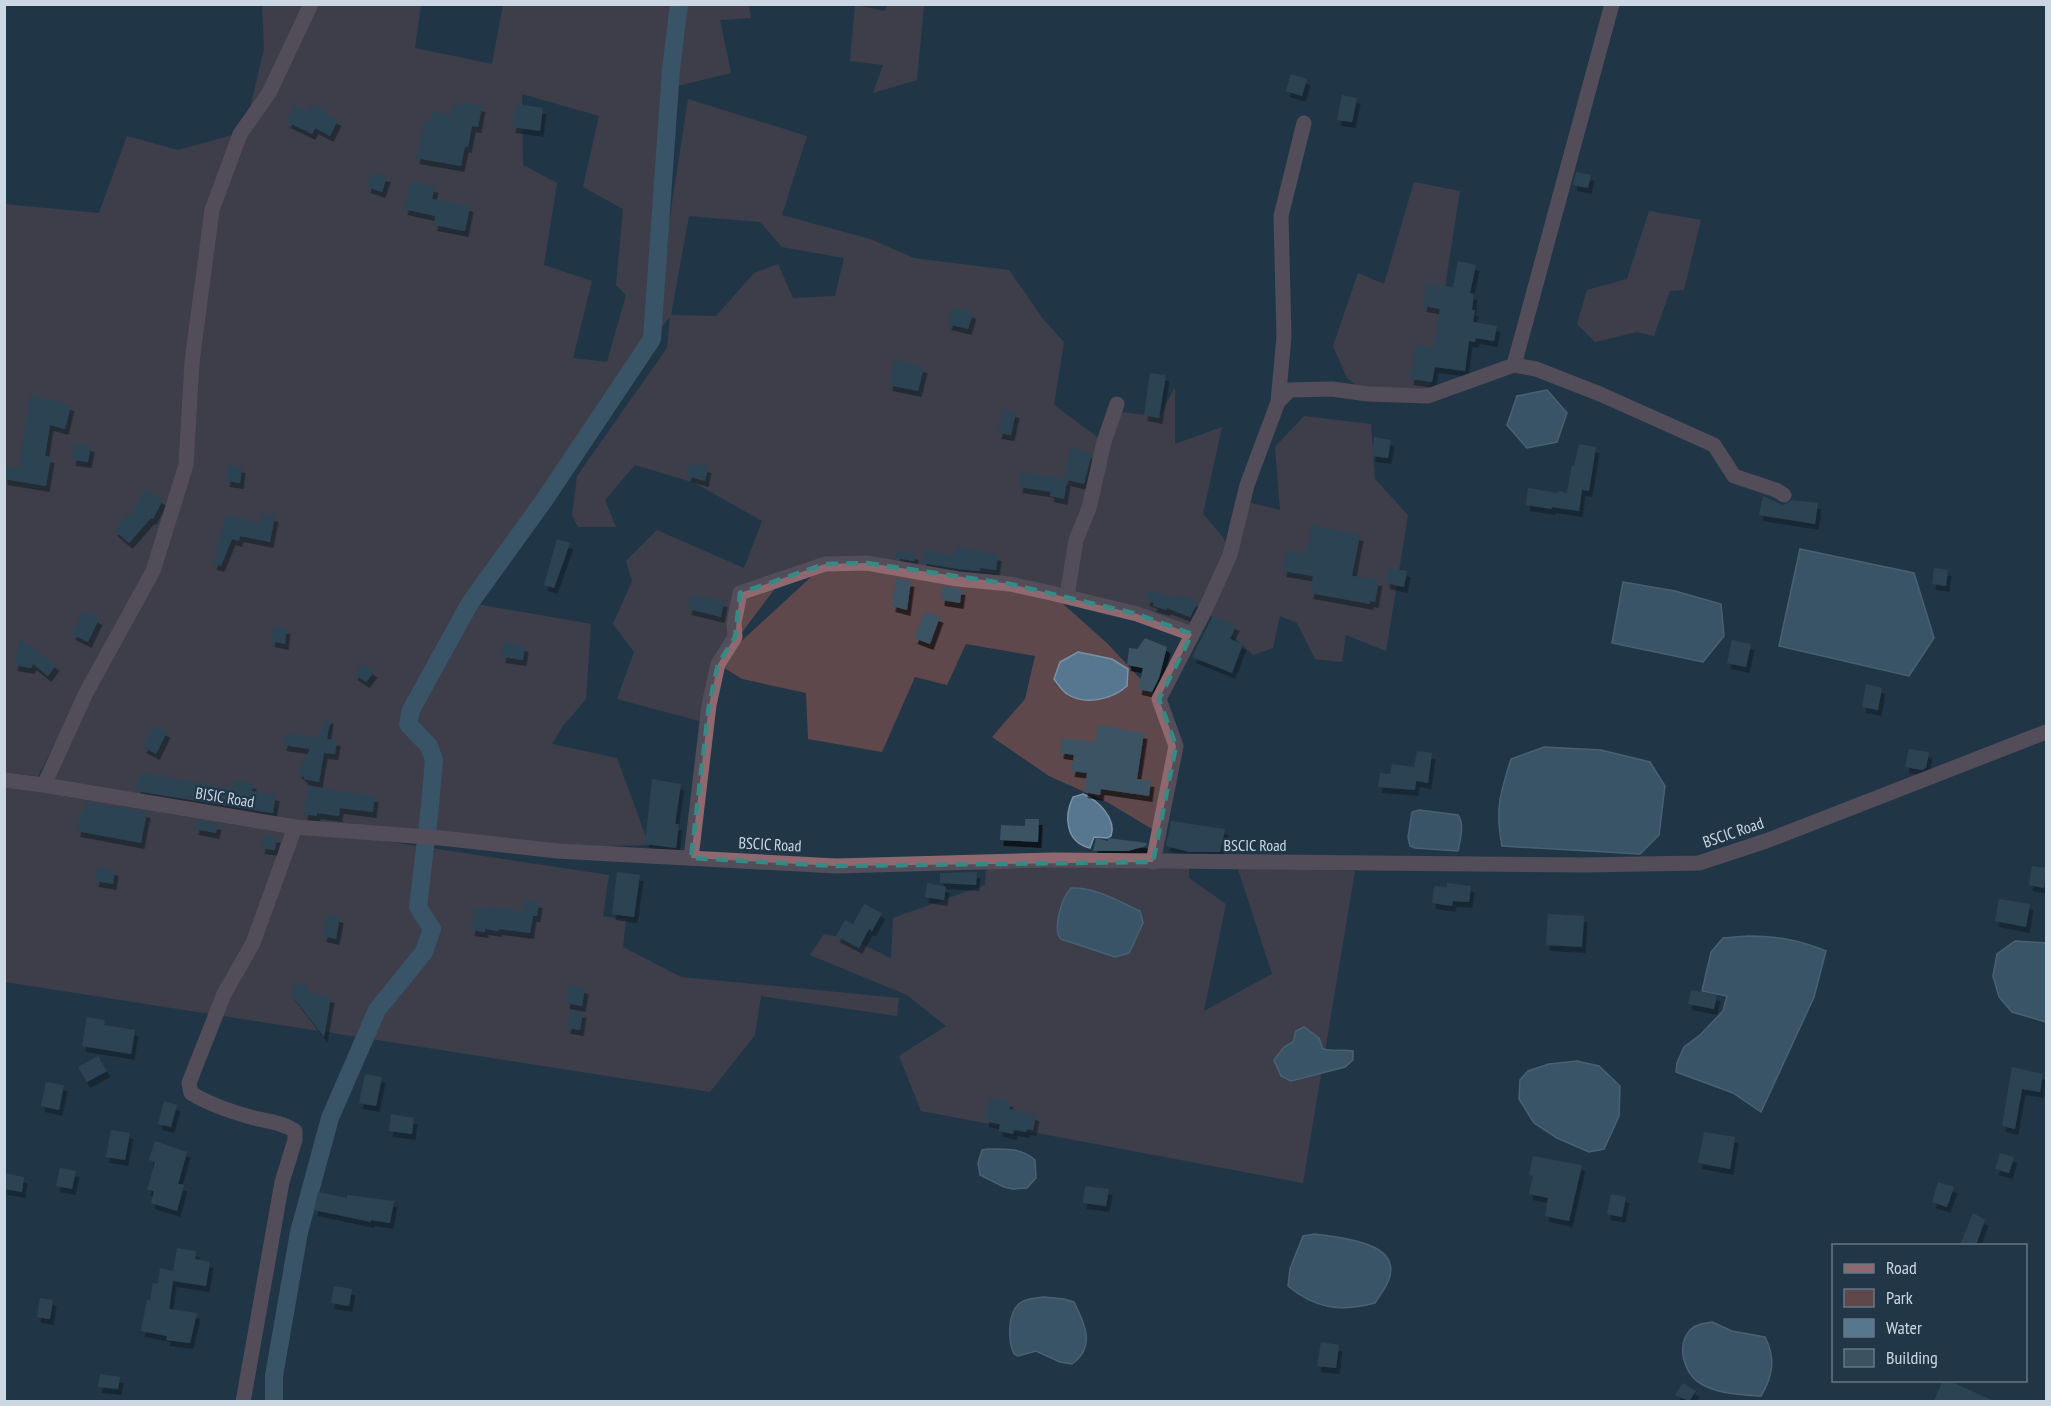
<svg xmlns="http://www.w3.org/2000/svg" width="2051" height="1406" viewBox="0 0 2051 1406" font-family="'PT Sans Narrow',sans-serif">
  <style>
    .green { fill: #5f484c; fill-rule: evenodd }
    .water { fill: #57768f; stroke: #7a93a8; stroke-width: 1.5 }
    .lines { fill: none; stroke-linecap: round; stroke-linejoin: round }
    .canal { stroke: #57768f; stroke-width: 18 }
    .building { fill: #3b5263; filter: url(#shadow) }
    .minor { stroke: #906970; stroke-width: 15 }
    .marked { fill: none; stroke: #358a85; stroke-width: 4.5; stroke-dasharray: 12 8; stroke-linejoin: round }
    .labels { text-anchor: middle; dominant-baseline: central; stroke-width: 4.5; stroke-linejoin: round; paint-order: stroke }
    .street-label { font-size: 16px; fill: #cbd8e3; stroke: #213647 }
  </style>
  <defs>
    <filter id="shadow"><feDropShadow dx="3.5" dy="6" stdDeviation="0" flood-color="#0009"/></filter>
  </defs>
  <rect width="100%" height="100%" fill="#213647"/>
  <g class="green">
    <path d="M262,5H421L415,48L492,64L503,5H749L751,18L720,20L731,73L673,87L653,327L688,99L807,136L782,215L870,239L914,258L1009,270L1043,319L1064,342L1054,405L1104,442L1110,426L1123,412L1159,417L1175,387V444L1222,427L1203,514L1223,537L1227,547L1243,501L1280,510L1275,447L1304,416L1371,424L1375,479L1408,515L1386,651L1346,635L1342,662L1315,659L1297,623L1280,616L1273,648L1253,655L1205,610L1192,634L1052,594L1108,644L1159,699L1176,746L1152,829L1107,802L1049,776L992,737L1025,699L1035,656L966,644L947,685L915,677L882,752L808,739L806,693L742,679L718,664L703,722L617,699L634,652L613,624L632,581L626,561L657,530L744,568L762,521L695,483L635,465L605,500L616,527H578L572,515L577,476L667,348L670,317L652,339L545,499L470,603L591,624L586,699L562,727L552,744L617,758L649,845L560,847L297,828L609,875L603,916L626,920L623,947L681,977L899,998L897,1016L761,996L755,1035L710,1092L5,982L4,785H44L153,571L186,465L212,210L246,125L264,49ZM522,94L599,116L583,187L623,209L616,285L626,295L607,362L573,358L592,281L544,265L557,183L523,165ZM689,216L760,222L782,247L844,258L835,296L793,298L778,264L754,273L716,316L671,315ZM824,565L721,660L783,578Z"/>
    <path d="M855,5L885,11L887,5H924L917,80L873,93L883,65L850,61Z"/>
    <path d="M236,134L206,210L182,465L149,569L81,692L38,776L5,773L4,204L99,213L127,136L178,150Z"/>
    <path d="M1414,182L1460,191L1428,396L1368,394L1347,378L1333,346L1358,273L1384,284Z"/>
    <path d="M1649,211L1701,220L1684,290L1670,291L1654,336L1637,332L1595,342L1577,324L1587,290L1627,279Z"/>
    <path d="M1189,866V878L1226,904L1204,1011L1272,974L1237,866L1355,871L1303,1183L921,1111L899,1056L946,1026L907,995L810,955L824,934L851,939L891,958L893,918L985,885L986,869Z"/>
  </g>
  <g class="water">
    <path d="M1547,390L1567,413L1557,442L1527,448L1507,425L1517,396Z"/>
    <path d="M1800,549L1914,573L1934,638L1909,676L1779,646Z"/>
    <path d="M1623,582L1675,591L1721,604L1724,636L1703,662L1612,643Z"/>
    <path d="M1078,652L1112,659L1128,669L1127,686C1113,699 1085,706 1067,694C1062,691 1058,684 1054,679L1060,662Z"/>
    <path d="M1544,747L1601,750L1650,762L1665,786L1659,835L1640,854L1502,846C1495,809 1500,794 1511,759Z"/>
    <path d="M1083,794C1098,800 1117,819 1111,836L1107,838L1094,837L1090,848C1065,842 1064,816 1073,797Z"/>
    <path d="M1419,810L1458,815C1465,824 1460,840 1458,851L1415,848L1410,846L1408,837L1412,812Z"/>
    <path d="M1071,888C1096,887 1118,901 1140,911L1143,923L1129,953L1115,957L1061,939C1052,930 1062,897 1071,888Z"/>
    <path d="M1748,936C1777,936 1800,940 1826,951L1814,997L1761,1112L1733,1093L1676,1072L1677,1063L1684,1047L1700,1035L1723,1011L1727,996L1702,991L1711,952L1723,938Z"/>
    <path d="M2015,941L2046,943V1022L2012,1012L1999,997L1993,976L1997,954Z"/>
    <path d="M1304,1027L1319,1038L1323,1049C1333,1052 1342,1049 1353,1051V1060L1345,1067L1291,1081L1281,1076L1274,1060L1284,1047L1293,1042L1296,1031Z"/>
    <path d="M1577,1061L1599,1066L1620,1086L1619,1116L1604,1149L1589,1152L1557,1138L1534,1123L1519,1099L1520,1080L1528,1071L1549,1064Z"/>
    <path d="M988,1149C1005,1149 1022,1148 1035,1160L1036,1178L1027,1188L1013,1189L1004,1187L980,1175L978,1163L982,1150Z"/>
    <path d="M1315,1234C1335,1237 1385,1241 1390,1264C1394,1278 1382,1292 1375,1303C1341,1312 1315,1309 1288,1286L1290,1269L1303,1236Z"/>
    <path d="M1044,1297L1064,1299L1074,1302C1085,1324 1096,1347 1072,1364L1060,1362L1036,1351L1018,1356L1014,1354C1008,1341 1007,1313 1020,1303C1026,1298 1037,1298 1044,1297Z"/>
    <path d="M1712,1322L1732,1331L1765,1337C1776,1358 1773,1376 1761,1396C1743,1395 1721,1394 1705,1386C1685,1377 1675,1348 1690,1330C1696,1324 1705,1323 1712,1322Z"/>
  </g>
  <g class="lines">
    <path class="canal" d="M274,1402V1376L299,1232L330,1118L377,1010L424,952L432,929L418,907L430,806L434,760L429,746L408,724L411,710L470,603L545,499L652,339L671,69L679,4"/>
  </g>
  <g class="building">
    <path d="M1291,74L1307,79L1302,96L1286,91Z"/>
    <path d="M1342,95L1357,98L1352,122L1337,120Z"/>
    <path d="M460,102L482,106L478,127L472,126L468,147L465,146L461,166L416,158L425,121L430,122L432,111L450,115L451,105L459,107Z"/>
    <path d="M312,104L324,110L323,112L338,120L330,136L315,128L312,134L287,122L294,105L308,111Z"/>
    <path d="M516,104L543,108L540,131L512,127Z"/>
    <path d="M1576,172L1591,175L1588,188L1573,185Z"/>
    <path d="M371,173L387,176L382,192L367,187Z"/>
    <path d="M411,181L435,187L432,199L470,206L465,231L434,225L435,216L404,209Z"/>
    <path d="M1458,261L1476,265L1470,293L1474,294L1472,310H1475L1473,322L1497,326L1494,341L1476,338L1475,342L1469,341L1465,371L1435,367L1432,382L1410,379L1416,345L1433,348L1440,309L1423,306L1427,283L1453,287Z"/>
    <path d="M953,307L973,313L968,329L948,324Z"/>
    <path d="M894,360L924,367L918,391L889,385Z"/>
    <path d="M1150,373L1166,375L1159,418L1144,415Z"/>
    <path d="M30,395L71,405L65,429L50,425L45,456L51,457L46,486L4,479V466L19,468Z"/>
    <path d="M1003,409L1016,412L1011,435L998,433Z"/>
    <path d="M1374,437L1391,440L1388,458L1372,456Z"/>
    <path d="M75,443L91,446L88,462L72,460Z"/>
    <path d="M1579,444L1596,447L1589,491L1582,490L1579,511L1552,507V509L1526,505L1528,488L1558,493V491L1567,493L1572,465L1574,466Z"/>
    <path d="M1071,448L1092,453L1084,484L1067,480L1064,499L1050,496L1051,492L1019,487L1021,472L1064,479Z"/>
    <path d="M690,463L708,467L705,481L687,476Z"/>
    <path d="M229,465L242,467L240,483L226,481Z"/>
    <path d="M145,489L163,500L153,519L151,518L129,543L114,530L127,514L130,517Z"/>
    <path d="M1763,496L1783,505L1792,500L1818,503L1815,524L1759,515Z"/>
    <path d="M262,514L275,516L270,542L240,536L239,541L232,539L221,566L213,564L226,515L260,524Z"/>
    <path d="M1312,525L1360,535L1352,576L1379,580L1375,602L1370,601V604L1310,593L1313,576L1283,571L1286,550L1306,554Z"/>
    <path d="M557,539L570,543L554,588L544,585Z"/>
    <path d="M956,547L998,555L996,570L980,568V571L959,569L922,563L925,549L954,556Z"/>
    <path d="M897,550L915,554L914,561L896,558Z"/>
    <path d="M1388,568L1407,571L1404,587L1386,583Z"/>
    <path d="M1934,568L1948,570L1946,586L1932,584Z"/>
    <path d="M896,578L911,581L907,610L892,606Z"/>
    <path d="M942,586L962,589L960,603L941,600Z"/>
    <path d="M1149,590L1176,598L1178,594L1198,602L1190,617L1167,608V610L1153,606L1154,603L1146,600Z"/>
    <path d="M691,595L724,601L721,617L688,609Z"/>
    <path d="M83,611L99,619L88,642L72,634Z"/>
    <path d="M925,611L940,617L930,644L914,638Z"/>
    <path d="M1213,616L1236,625L1230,639L1243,644L1232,673L1192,657Z"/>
    <path d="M274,626L287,628L285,644L271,641Z"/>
    <path d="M1145,638L1167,647L1159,678L1152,692L1138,689L1143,668L1127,665L1129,648L1137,649Z"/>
    <path d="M20,639L56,665L48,676L33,664L31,668L14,665Z"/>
    <path d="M1732,640L1751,644L1746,667L1727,663Z"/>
    <path d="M504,642L525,646L523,660L502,657Z"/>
    <path d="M362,663L374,672L366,682L354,674Z"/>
    <path d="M1866,684L1882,688L1878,710L1862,707Z"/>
    <path d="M328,717L330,718L327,739L337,740L335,754L324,753L319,782L304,779V777L298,772L310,749L283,745L285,733L317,737Z"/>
    <path d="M154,725L167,732L156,754L143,747Z"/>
    <path d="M1098,725L1144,733L1137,779L1151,781L1149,796L1101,789L1100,795L1084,792L1087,773L1071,771L1074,755L1060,753L1062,738L1095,742Z"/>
    <path d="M1909,749L1929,752L1926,768L1922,770L1905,767Z"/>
    <path d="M1417,751L1432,753L1428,783L1416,781L1415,790L1378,787L1380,773L1390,774L1392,764L1414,767Z"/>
    <path d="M140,772L232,789L234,780L253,783L252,791L276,795L273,813L136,791Z"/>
    <path d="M652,779L681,784L675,824H679L676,848L645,844Z"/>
    <path d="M308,786L375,796L373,812L340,808L339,816L317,813V816L304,814Z"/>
    <path d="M86,802L147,812L141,843L77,831L80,813H84Z"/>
    <path d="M1025,819H1039L1038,842L1000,840L1001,825L1025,826Z"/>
    <path d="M197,820L218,824L216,833L195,829Z"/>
    <path d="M1171,821L1225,829L1220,852H1190L1166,846Z"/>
    <path d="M264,835L277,837L275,850L261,848Z"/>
    <path d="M1096,838L1108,841V838L1147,843L1146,846L1128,851H1093Z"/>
    <path d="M98,866L115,870L113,884L95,881Z"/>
    <path d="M2032,866L2046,868L2044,888L2029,885Z"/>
    <path d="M617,872L640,875L634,917L612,914Z"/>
    <path d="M977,872L976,885L940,883V873Z"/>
    <path d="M927,883L946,887L944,900L925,897Z"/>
    <path d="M1447,883L1471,886L1469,902L1453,901L1452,906L1432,903L1434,886L1447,887Z"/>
    <path d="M1999,899L2030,904L2026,927L1995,921Z"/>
    <path d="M525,900L539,902L537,916H533L530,933L499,929L498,931L485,929V932L471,930L475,907L491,909V906L523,912Z"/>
    <path d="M864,904L882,913L872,931L869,929L859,948L836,936L845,920L853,924Z"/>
    <path d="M327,914L340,917L336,939L323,936Z"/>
    <path d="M1548,914L1584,916L1582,947L1546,945Z"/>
    <path d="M294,982L304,984L311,993L331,997L324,1037L292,995Z"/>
    <path d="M569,985L585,988L582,1006L566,1003Z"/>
    <path d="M1691,990L1717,995L1714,1009L1688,1004Z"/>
    <path d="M570,1010L583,1012L580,1030L567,1028Z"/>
    <path d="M87,1017L105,1020L104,1025L135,1030L131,1054L82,1046Z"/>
    <path d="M98,1056L107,1071L87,1082L78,1067Z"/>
    <path d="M2012,1067L2043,1074L2040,1092L2022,1089L2015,1129L2002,1126Z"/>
    <path d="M365,1074L382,1077L376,1106L359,1103Z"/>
    <path d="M46,1082L64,1085L59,1110L41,1106Z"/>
    <path d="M989,1098L1010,1101L1009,1109L1036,1115L1033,1130L1027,1129L1026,1132L1014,1130L1013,1134L999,1131L1000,1124L985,1121Z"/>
    <path d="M164,1101L177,1105L171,1127L158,1124Z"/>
    <path d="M391,1114L414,1118L412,1134L389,1131Z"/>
    <path d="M111,1130L130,1133L125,1160L106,1157Z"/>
    <path d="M1704,1132L1735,1137L1730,1169L1698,1163Z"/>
    <path d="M155,1141L187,1152L178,1184L184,1185L177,1211L151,1203L154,1191L147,1190L155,1162L149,1160Z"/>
    <path d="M2000,1153L2014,1157L2009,1173L1995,1169Z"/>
    <path d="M1533,1156L1582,1165L1569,1221L1545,1216L1548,1198L1529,1194L1533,1176L1529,1175Z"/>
    <path d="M60,1168L76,1171L72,1189L56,1186Z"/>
    <path d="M4,1173L24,1177L22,1192L4,1189Z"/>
    <path d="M1938,1182L1954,1187L1947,1207L1932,1202Z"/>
    <path d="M1085,1186L1109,1189L1106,1206L1083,1203Z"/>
    <path d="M318,1192L347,1198V1195L394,1201L390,1223L371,1220V1222L314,1210Z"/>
    <path d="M1611,1194L1626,1197L1622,1217L1607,1214Z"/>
    <path d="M1973,1213L1985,1220L1976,1245H1960Z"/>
    <path d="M177,1248L196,1251L195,1259L210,1262L206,1286L173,1281L169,1309L197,1313L190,1343L166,1340L167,1336L141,1331L147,1300H150L153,1283L158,1284L160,1268L173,1271Z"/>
    <path d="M334,1286L352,1289L349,1306L331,1303Z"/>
    <path d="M40,1298L53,1300L50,1319L37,1317Z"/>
    <path d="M1321,1342L1339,1345L1336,1368L1317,1366Z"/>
    <path d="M100,1374L120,1377L118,1389L98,1387Z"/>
    <path d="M1943,1380L1956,1384L1994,1401H1934Z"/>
    <path d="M1683,1383L1696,1391L1689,1401L1675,1395Z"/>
  </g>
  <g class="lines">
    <g class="minor">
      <path d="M1514,365L1536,369L1600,394L1714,445L1734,476L1776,490L1784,495"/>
      <path d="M1278,402L1284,337L1281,216L1304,123"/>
      <path d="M1067,596L1076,540L1089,508L1104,442L1117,404"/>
      <path d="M4,780L44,785L295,827L441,838L558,851L836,866L1053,860L1585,865L1699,863L1766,841L2046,732"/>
      <path d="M44,785L86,693L153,571L186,465L192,362L212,210L240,134L269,93L311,4"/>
      <path d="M691,858L709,705L718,664L735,637L734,623L740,593L825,564L867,563L958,579L1010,584L1051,593L1137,614L1192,634"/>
      <path d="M1153,862L1176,746L1159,699L1205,610L1230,555L1247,485L1278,402L1290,390L1332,389L1368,394L1428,396L1514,365L1612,4"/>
      <path d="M243,1402L282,1182L295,1140V1131C283,1123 268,1121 254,1118C232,1112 210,1105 191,1093L189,1083L224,994L253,943L295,827"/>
    </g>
  </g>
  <path d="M0 0H2051V1406H0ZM867,563L1010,584L1137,614L1192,634L1159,699L1176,746L1153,862L836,866L691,858L709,705L718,664L735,637L740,593L825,564Z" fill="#213647" fill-opacity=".55" fill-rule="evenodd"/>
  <path class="marked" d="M867,563L1010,584L1137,614L1192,634L1159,699L1176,746L1153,862L836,866L691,858L709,705L718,664L735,637L740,593L825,564Z"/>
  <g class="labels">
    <g class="street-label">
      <text transform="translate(225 797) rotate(9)">BISIC Road</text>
      <text transform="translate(1733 832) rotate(-19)">BSCIC Road</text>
      <text transform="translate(770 844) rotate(3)">BSCIC Road</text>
      <text x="1255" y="845">BSCIC Road</text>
    </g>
  </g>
  <rect width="2051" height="1406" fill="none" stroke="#cbd8e3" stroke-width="12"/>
  <rect x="1832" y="1244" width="195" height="138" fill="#213647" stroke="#657785" stroke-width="1.5"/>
  <rect x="1844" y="1264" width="30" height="9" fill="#906970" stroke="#657785" stroke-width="1.5"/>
  <text x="1886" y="1274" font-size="18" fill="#cbd8e3">Road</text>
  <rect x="1844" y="1289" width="30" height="18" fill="#5f484c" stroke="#657785" stroke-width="1.5"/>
  <text x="1886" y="1304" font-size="18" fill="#cbd8e3">Park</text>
  <rect x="1844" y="1319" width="30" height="18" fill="#57768f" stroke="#657785" stroke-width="1.5"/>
  <text x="1886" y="1334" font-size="18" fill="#cbd8e3">Water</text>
  <rect x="1844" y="1349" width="30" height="18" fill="#3b5263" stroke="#657785" stroke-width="1.5"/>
  <text x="1886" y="1364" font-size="18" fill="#cbd8e3">Building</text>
</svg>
